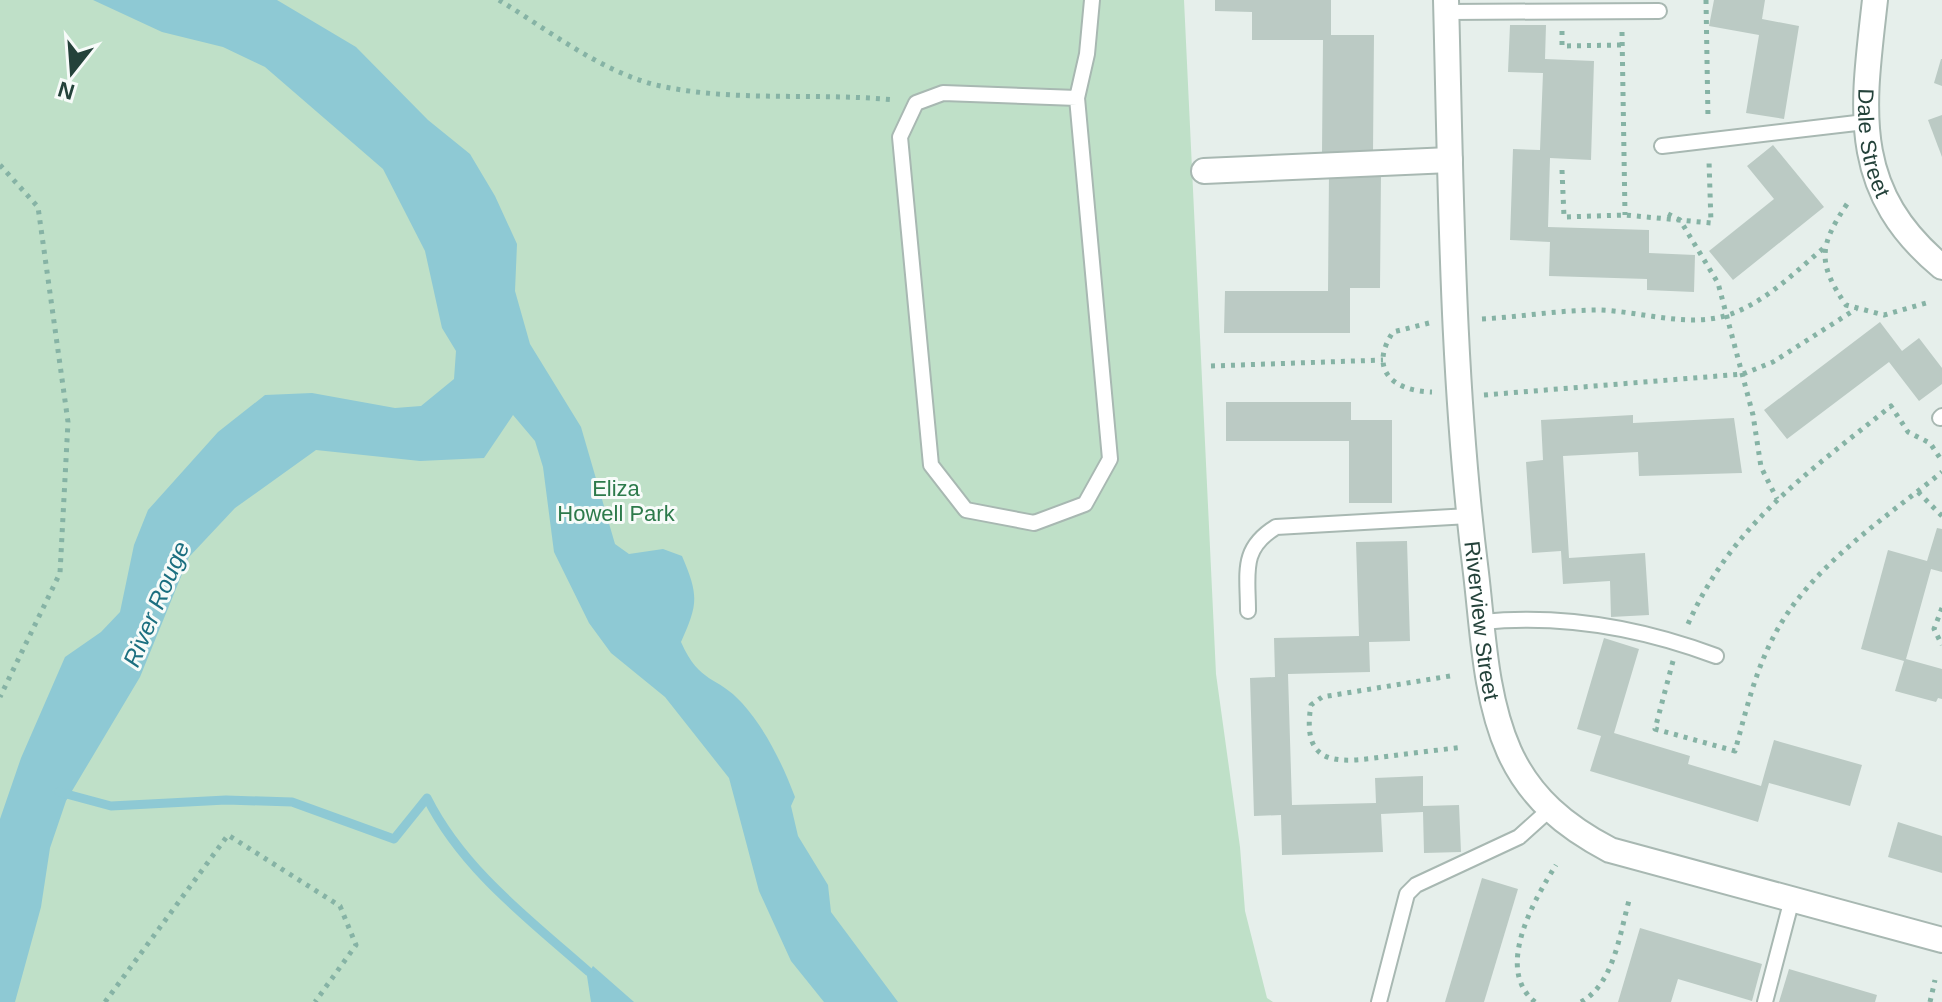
<svg xmlns="http://www.w3.org/2000/svg" width="1942" height="1002" viewBox="0 0 1942 1002" font-family="Helvetica,sans-serif">
  <style>
    .green { fill: #bfe0c8 }
    .water { fill: #8ec9d4 }
    .lines { fill: none; stroke-linecap: round; stroke-linejoin: round }
    .stream { stroke: #8ec9d4; stroke-width: 9 }
    .building { fill: #bbcac4 }
    .lane-casing { stroke: #a8b8b2; stroke-width: 18 }
    .street-casing { stroke: #a8b8b2; stroke-width: 28 }
    .path { stroke: #86b3a5; stroke-width: 5; stroke-dasharray: 4 6; stroke-linecap: butt }
    .lane { stroke: #fff; stroke-width: 14 }
    .street { stroke: #fff; stroke-width: 24 }
    .labels { text-anchor: middle; dominant-baseline: central; stroke-width: 6; stroke-linejoin: round; paint-order: stroke }
    .street-label { font-size: 22px; fill: #24423a; stroke: #f7fbf9 }
    .park-label { font-size: 22px; fill: #2d7a4b; stroke: #f7fbf9 }
    .water-label { font-size: 24px; font-style: italic; fill: #1c6f80; stroke: #f7fbf9 }
  </style>
  <rect width="100%" height="100%" fill="#e6efeb"/>
  <path class="green" d="M0,0H1184L1216,674L1240,847L1245,911L1267,998L1273,1002H0Z"/>
  <g class="water">
    <path d="M93,0H277L356,47L428,120L470,154L495,196L517,244L515,291L530,344L581,427L615,544L629,554L663,549L682,556C699,596 698,604 681,642C700,685 717,675 742,703C766,730 782,763 795,797L791,806L798,836L828,885L831,912L898,1002H824L791,961L759,891L729,778L665,697L611,653L589,623L554,552L543,467L535,441L513,415L484,458L420,461L316,450L235,508L189,557L140,677L66,801L50,848L41,907L15,1002H0V819L21,758L65,657L101,632L120,612L134,545L148,510L218,432L265,395L312,393L395,408L421,406L454,379L456,351L442,328L425,251L383,169L265,67L223,47L162,32Z"/>
    <path d="M593,966L634,1002H591L587,976Z"/>
  </g>
  <g class="lines">
    <path class="stream" d="M59,792L111,806L226,800L292,802L394,839L427,798C463,870 529,919 589,972"/>
  </g>
  <g class="building">
    <path d="M1215,0H1331V35H1374L1373,152H1322L1323,40H1252V12L1215,11Z"/>
    <path d="M1714,0H1765L1762,19L1799,26L1784,119L1746,113L1759,35L1709,26Z"/>
    <path d="M1510,25H1546L1545,59L1594,61L1591,160L1550,158L1548,227L1649,230V253L1695,255L1694,292L1647,290V279L1549,276L1550,242L1510,240L1513,149L1540,150L1543,73L1508,72Z"/>
    <path d="M1941,59H1942V86L1934,83Z"/>
    <path d="M1942,115V157L1928,120Z"/>
    <path d="M1773,145L1824,207L1733,280L1709,251L1774,199L1747,166Z"/>
    <path d="M1329,173H1381L1380,288H1350V333H1224L1225,291H1328Z"/>
    <path d="M1880,322L1902,351L1919,338L1942,368V384L1919,401L1889,362L1787,439L1764,410Z"/>
    <path d="M1226,402H1351V420H1392V503H1349V441H1226Z"/>
    <path d="M1633,415V423L1734,418L1742,473L1639,476L1638,452L1563,456L1569,558L1645,553L1649,615L1611,617L1610,581L1563,584L1561,551L1532,553L1526,462L1543,460L1541,420Z"/>
    <path d="M1937,528L1942,529V572L1931,569L1906,659L1942,669V699L1938,698L1936,702L1895,691L1904,661L1861,649L1888,550L1927,561Z"/>
    <path d="M1407,541L1410,641L1369,642L1370,672L1288,674L1292,805L1376,803L1375,778L1423,776V806L1459,805L1461,852L1424,853L1423,812L1381,814L1383,852L1282,855L1281,815L1254,816L1250,678L1275,677L1274,638L1359,636L1356,542Z"/>
    <path d="M1604,638L1639,649L1614,733L1690,756L1688,764L1761,786L1774,740L1862,765L1850,806L1769,783L1758,822L1590,771L1601,736L1577,729Z"/>
    <path d="M1898,822L1942,836V873L1888,857Z"/>
    <path d="M1482,878L1518,889L1484,1002H1445Z"/>
    <path d="M1640,928L1762,964L1752,1001L1678,979L1671,1002H1618Z"/>
    <path d="M1789,969L1877,995L1875,1002H1779Z"/>
  </g>
  <g class="lines">
    <g class="lane-casing">
      <g id="lane">
        <path d="M1446,12L1659,11"/>
        <path d="M1077,98L943,93L916,103L900,137L931,465L966,510L1034,523L1085,504L1110,459L1077,98L1087,54L1092,0"/>
        <path d="M1662,146L1865,122"/>
        <path d="M1940,418L1942,416"/>
        <path d="M1248,611C1248,573 1240,549 1276,527L1469,516"/>
        <path d="M1482,622C1562,614 1641,628 1716,656"/>
        <path d="M1379,1002L1407,894L1416,885L1519,837L1549,810"/>
        <path d="M1765,1002L1792,899"/>
      </g>
    </g>
    <g class="street-casing">
      <g id="street">
        <path id="s1" d="M1446,0C1451,192 1452,383 1476,573C1483,632 1485,697 1509,751C1530,798 1566,827 1610,850L1942,940"/>
        <path id="s2" d="M1875,0C1863,107 1848,189 1942,267"/>
        <path d="M1204,171L1450,160"/>
      </g>
    </g>
    <g class="path">
      <path d="M499,0C548,30 600,71 656,85C734,103 816,92 895,100"/>
      <path d="M1706,0L1708,119"/>
      <path d="M1562,31V46L1622,45"/>
      <path d="M1622,32L1625,215"/>
      <path d="M0,165L38,207L68,422L60,573L0,697"/>
      <path d="M1562,170L1564,217L1625,215L1711,223L1709,161"/>
      <path d="M1847,204C1819,246 1817,263 1846,305L1884,315L1926,303"/>
      <path d="M1668,214L1680,220L1718,283L1753,415L1761,467L1777,499"/>
      <path d="M1482,319C1520,317 1559,310 1598,310C1641,311 1689,329 1731,314C1767,301 1796,271 1825,247"/>
      <path d="M1429,323L1393,332C1368,370 1393,391 1432,392"/>
      <path d="M1211,366L1383,360"/>
      <path d="M1484,395L1743,374L1773,362L1856,309"/>
      <path d="M1918,492L1942,516"/>
      <path d="M1942,608L1934,629L1942,645"/>
      <path d="M1688,624C1733,523 1808,473 1891,406L1908,432L1930,443L1942,461"/>
      <path d="M1673,661L1655,729L1735,751C1746,711 1755,671 1775,634C1811,566 1883,520 1942,472"/>
      <path d="M1450,676L1322,697L1311,705C1300,771 1343,762 1390,756C1414,753 1439,750 1463,747"/>
      <path d="M105,1002L228,835L340,906L356,945L315,1002"/>
      <path d="M1535,1002C1494,969 1534,900 1556,865"/>
      <path d="M1581,1002C1615,983 1620,931 1630,897"/>
      <path d="M1930,1002L1935,980"/>
    </g>
    <use href="#lane" class="lane"/>
    <use href="#street" class="street"/>
  </g>
  <g class="labels">
    <g class="street-label">
      <text stroke="none"><textPath href="#s2" startOffset="144">Dale Street</textPath></text>
      <text stroke="none"><textPath href="#s1" startOffset="622">Riverview Street</textPath></text>
    </g>
    <g class="park-label">
      <text x="616" y="488">Eliza<tspan x="616" dy="25">Howell Park</tspan></text>
    </g>
    <g class="water-label">
      <text transform="translate(156 604) rotate(-67)">River Rouge</text>
    </g>
  </g>
  <g transform="translate(72 72) rotate(197)" stroke="#f7fbf9" stroke-width="6" paint-order="stroke">
  <path d="M0-6L14 30L0 20L-14 30Z" fill="#24423a"/>
  <text y="-12" font-size="22" font-weight="bold" text-anchor="middle" fill="#24423a">N</text>
  </g>
</svg>
